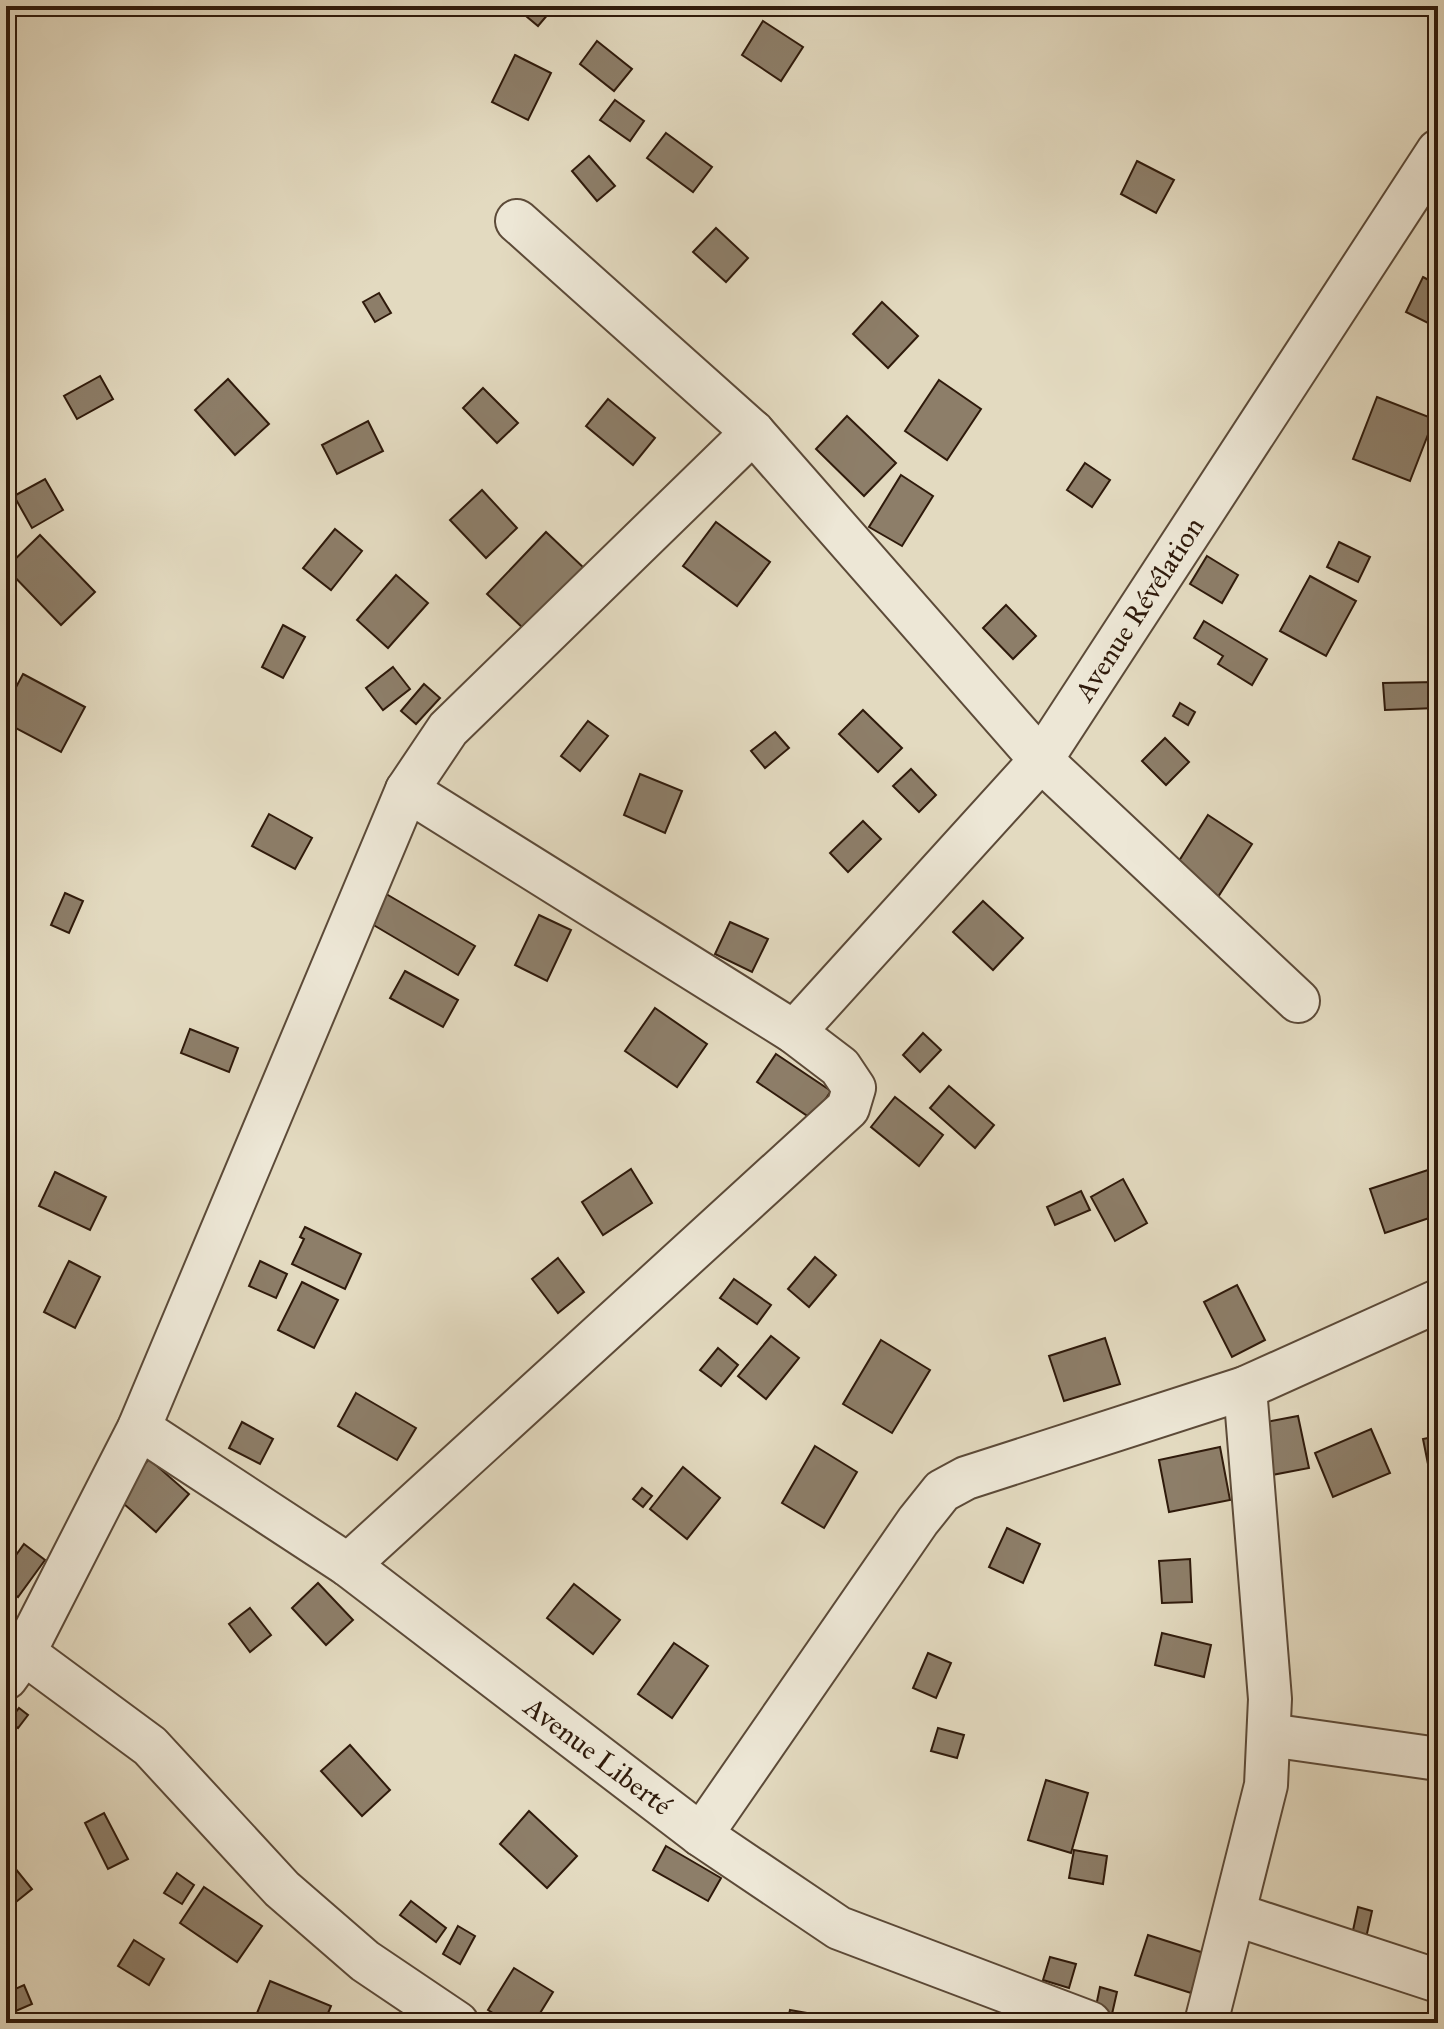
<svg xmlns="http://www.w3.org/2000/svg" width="1444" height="2029" viewBox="0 0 1444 2029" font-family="'IM FELL Great Primer',serif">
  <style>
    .building { fill: #8d7e69; stroke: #2f1a0b; stroke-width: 2 }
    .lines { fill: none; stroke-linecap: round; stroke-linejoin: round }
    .minor-casing { stroke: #5c4a38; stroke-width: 46 }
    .minor { stroke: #ede7d6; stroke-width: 42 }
    .labels { text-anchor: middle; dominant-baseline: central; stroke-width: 6; stroke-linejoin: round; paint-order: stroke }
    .street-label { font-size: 28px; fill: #2f1a0b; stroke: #ede7d6 }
  </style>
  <rect width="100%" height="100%" fill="#e3dac0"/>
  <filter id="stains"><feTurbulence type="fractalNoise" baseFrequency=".0025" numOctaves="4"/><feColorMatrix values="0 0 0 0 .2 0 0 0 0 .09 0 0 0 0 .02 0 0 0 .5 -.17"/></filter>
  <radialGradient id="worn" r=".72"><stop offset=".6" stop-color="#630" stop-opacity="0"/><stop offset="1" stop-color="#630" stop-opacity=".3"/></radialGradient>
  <g class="building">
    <path d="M514,6H555L538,26Z"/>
    <path d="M763,21L803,47L781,81L742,55Z"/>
    <path d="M597,41L632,69L614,91L580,64Z"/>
    <path d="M515,55L551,73L528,120L492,102Z"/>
    <path d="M615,100L644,121L630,141L600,120Z"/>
    <path d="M666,133L712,167L693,192L647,158Z"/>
    <path d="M589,156L615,186L597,201L572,171Z"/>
    <path d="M1137,161L1174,180L1156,213L1121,194Z"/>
    <path d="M716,228L748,258L726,282L693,252Z"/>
    <path d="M1423,277L1438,285V328L1406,312Z"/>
    <path d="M379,293L391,313L375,322L363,302Z"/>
    <path d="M882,302L918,336L888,368L853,334Z"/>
    <path d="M100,376L113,399L77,419L64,396Z"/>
    <path d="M228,379L269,424L235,455L195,410Z"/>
    <path d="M939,380L981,409L947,460L905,431Z"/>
    <path d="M483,388L518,423L497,443L463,408Z"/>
    <path d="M1377,397L1434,419L1410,481L1353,459Z"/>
    <path d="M608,399L655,438L633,465L586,426Z"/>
    <path d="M847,416L896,463L864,496L816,449Z"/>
    <path d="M368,421L383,451L337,474L322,445Z"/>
    <path d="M1085,463L1110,480L1092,507L1067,490Z"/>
    <path d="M901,475L933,496L902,546L869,527Z"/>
    <path d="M45,479L63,510L32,528L14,496Z"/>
    <path d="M482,490L517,528L486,558L450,520Z"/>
    <path d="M716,522L770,562L737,606L683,566Z"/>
    <path d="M335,529L362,551L331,590L303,568Z"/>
    <path d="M546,532L585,569L525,630L487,594Z"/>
    <path d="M40,535L95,592L61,625L6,568Z"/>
    <path d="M1339,542L1370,557L1358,582L1327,567Z"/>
    <path d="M1207,556L1238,575L1222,603L1190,584Z"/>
    <path d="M396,575L428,603L388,648L357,620Z"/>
    <path d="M1310,576L1356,601L1326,656L1280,631Z"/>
    <path d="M1006,605L1036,636L1013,659L983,628Z"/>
    <path d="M1204,621L1267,659L1252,685L1218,664L1223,656L1194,638Z"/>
    <path d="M283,625L305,637L283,678L262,667Z"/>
    <path d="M393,667L410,689L383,710L366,688Z"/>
    <path d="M23,674L85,707L61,752L6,723V706Z"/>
    <path d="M1435,682L1436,708L1385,710L1383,683Z"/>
    <path d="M424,684L440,698L416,724L401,711Z"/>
    <path d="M1180,703L1195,712L1188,725L1173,716Z"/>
    <path d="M863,710L902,748L878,772L839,734Z"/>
    <path d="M588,721L608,736L580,771L561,756Z"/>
    <path d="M775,732L789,748L765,768L751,751Z"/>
    <path d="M1165,738L1189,762L1166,785L1142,761Z"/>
    <path d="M911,769L936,795L919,812L893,786Z"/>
    <path d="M640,774L682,791L665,833L624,815Z"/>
    <path d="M269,814L312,838L295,869L252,846Z"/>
    <path d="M1208,815L1252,844L1216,900L1172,872Z"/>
    <path d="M863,821L881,839L848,872L830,853Z"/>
    <path d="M376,888L475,946L458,975L360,917Z"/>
    <path d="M65,893L83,901L69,933L51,925Z"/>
    <path d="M983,901L1023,938L993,970L953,932Z"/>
    <path d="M539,915L571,930L547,981L515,965Z"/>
    <path d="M730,922L768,939L752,972L715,954Z"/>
    <path d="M405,971L458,1000L443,1027L390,998Z"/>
    <path d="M655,1008L707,1044L677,1087L625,1051Z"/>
    <path d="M190,1029L238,1048L229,1072L181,1053Z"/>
    <path d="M923,1033L941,1050L920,1072L903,1055Z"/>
    <path d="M776,1054L831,1091L812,1119L757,1082Z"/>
    <path d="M949,1086L994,1125L975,1148L930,1108Z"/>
    <path d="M895,1097L943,1135L919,1166L871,1127Z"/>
    <path d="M631,1169L652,1203L603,1235L582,1202Z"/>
    <path d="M1431,1169L1438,1189V1215L1385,1233L1370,1189Z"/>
    <path d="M55,1172L106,1197L90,1230L39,1206Z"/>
    <path d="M1123,1179L1147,1223L1115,1241L1091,1197Z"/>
    <path d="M1081,1191L1090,1210L1055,1225L1047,1207Z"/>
    <path d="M305,1227L361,1254L345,1289L292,1264L304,1239L300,1237Z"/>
    <path d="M815,1257L836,1275L809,1307L788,1289Z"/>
    <path d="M558,1258L584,1292L558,1313L532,1279Z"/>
    <path d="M69,1261L100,1277L75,1328L44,1312Z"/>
    <path d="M260,1261L287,1274L276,1298L249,1286Z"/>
    <path d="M734,1279L771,1305L757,1324L720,1298Z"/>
    <path d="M302,1282L338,1300L314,1348L278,1330Z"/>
    <path d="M1237,1285L1265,1340L1232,1357L1204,1302Z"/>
    <path d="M771,1336L799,1358L766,1399L738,1376Z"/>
    <path d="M1105,1338L1120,1384L1064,1401L1049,1356Z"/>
    <path d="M881,1340L930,1370L892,1433L843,1404Z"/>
    <path d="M718,1348L738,1365L721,1386L700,1370Z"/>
    <path d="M356,1393L416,1428L397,1460L338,1426Z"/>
    <path d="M1298,1416L1309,1468L1272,1475L1261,1423Z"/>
    <path d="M242,1422L273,1439L260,1464L229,1448Z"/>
    <path d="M1371,1429L1390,1473L1333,1497L1315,1453Z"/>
    <path d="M1438,1436V1472L1430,1474L1423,1439Z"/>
    <path d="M815,1446L857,1472L824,1528L782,1503Z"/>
    <path d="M1220,1447L1230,1500L1169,1512L1159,1460Z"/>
    <path d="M149,1459L189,1494L156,1532L116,1497Z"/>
    <path d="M683,1467L720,1498L687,1539L650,1509Z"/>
    <path d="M642,1488L652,1496L643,1507L633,1499Z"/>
    <path d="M1007,1528L1040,1544L1023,1583L989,1567Z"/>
    <path d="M24,1544L45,1560L18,1597L6,1588V1569Z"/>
    <path d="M1190,1559L1192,1602L1162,1603L1159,1561Z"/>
    <path d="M318,1583L353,1620L326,1645L292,1608Z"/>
    <path d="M574,1584L620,1620L593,1654L547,1618Z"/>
    <path d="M250,1608L271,1635L250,1652L229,1624Z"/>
    <path d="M1162,1633L1211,1645L1204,1677L1155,1665Z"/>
    <path d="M674,1643L708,1666L672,1718L638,1694Z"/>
    <path d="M928,1653L951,1663L936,1698L913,1688Z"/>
    <path d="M19,1708L28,1715L18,1728L9,1721Z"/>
    <path d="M938,1728L964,1735L957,1758L931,1751Z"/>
    <path d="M350,1745L390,1790L362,1816L321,1771Z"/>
    <path d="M1046,1780L1088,1793L1071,1853L1028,1840Z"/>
    <path d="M529,1811L577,1856L547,1888L500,1844Z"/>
    <path d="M104,1813L128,1859L108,1869L85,1823Z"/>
    <path d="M666,1846L721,1878L708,1901L653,1870Z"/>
    <path d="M1074,1850L1107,1856L1103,1884L1069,1878Z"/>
    <path d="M6,1857L32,1889L6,1910Z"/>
    <path d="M177,1873L194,1885L182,1904L164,1893Z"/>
    <path d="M204,1887L262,1926L237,1962L180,1923Z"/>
    <path d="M411,1901L446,1928L436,1942L400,1915Z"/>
    <path d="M1358,1907L1372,1911L1366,1938L1352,1935Z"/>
    <path d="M458,1926L475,1936L460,1964L443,1954Z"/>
    <path d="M1148,1935L1204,1953L1191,1993L1135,1975Z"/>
    <path d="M134,1940L164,1959L149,1985L118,1966Z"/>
    <path d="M1050,1957L1076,1964L1069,1988L1043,1980Z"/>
    <path d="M514,1968L553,1992L534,2023H509L488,2010Z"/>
    <path d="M270,1981L331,2006L324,2023H253Z"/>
    <path d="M24,1985L32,2004L11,2013L6,1993Z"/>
    <path d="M1100,1987L1117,1992L1112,2014L1095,2011Z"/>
    <path d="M790,2010L813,2014L811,2023H787Z"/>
  </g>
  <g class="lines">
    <g class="minor-casing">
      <g id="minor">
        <path d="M517,221L753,432L1041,760L1298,1001"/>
        <path d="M794,1032L1041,760L1438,151"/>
        <path d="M139,1428L348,1565L701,1835L839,1928L1090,2023"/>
        <path d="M348,1565L848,1108L854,1088L840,1067L794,1032L407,790"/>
        <path d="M6,1643L24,1653L150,1746L282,1889L365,1961L457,2023"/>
        <path d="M6,1678L24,1653L139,1428L407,790L448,729L753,432"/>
        <path d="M1269,1735L1438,1759"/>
        <path d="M701,1835L918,1521L942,1491L966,1478L1245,1388L1438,1301"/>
        <path d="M1234,1914L1438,1981"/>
        <path d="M1206,2023L1266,1785L1270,1699L1245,1388"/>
      </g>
    </g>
    <use href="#minor" class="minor"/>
  </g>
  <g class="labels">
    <g class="street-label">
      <text transform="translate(1139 609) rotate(-57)">Avenue Révélation</text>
      <text transform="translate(598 1756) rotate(37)">Avenue Liberté</text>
    </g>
  </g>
  <rect width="1444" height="2029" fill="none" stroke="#e3dac0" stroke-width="32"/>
  <rect x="8" y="8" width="1428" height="2013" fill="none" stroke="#2f1a0b" stroke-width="4"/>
  <rect x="16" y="16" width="1412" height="1997" fill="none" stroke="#2f1a0b" stroke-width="2"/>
  <rect width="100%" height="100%" filter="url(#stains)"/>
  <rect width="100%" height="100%" fill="url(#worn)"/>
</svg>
